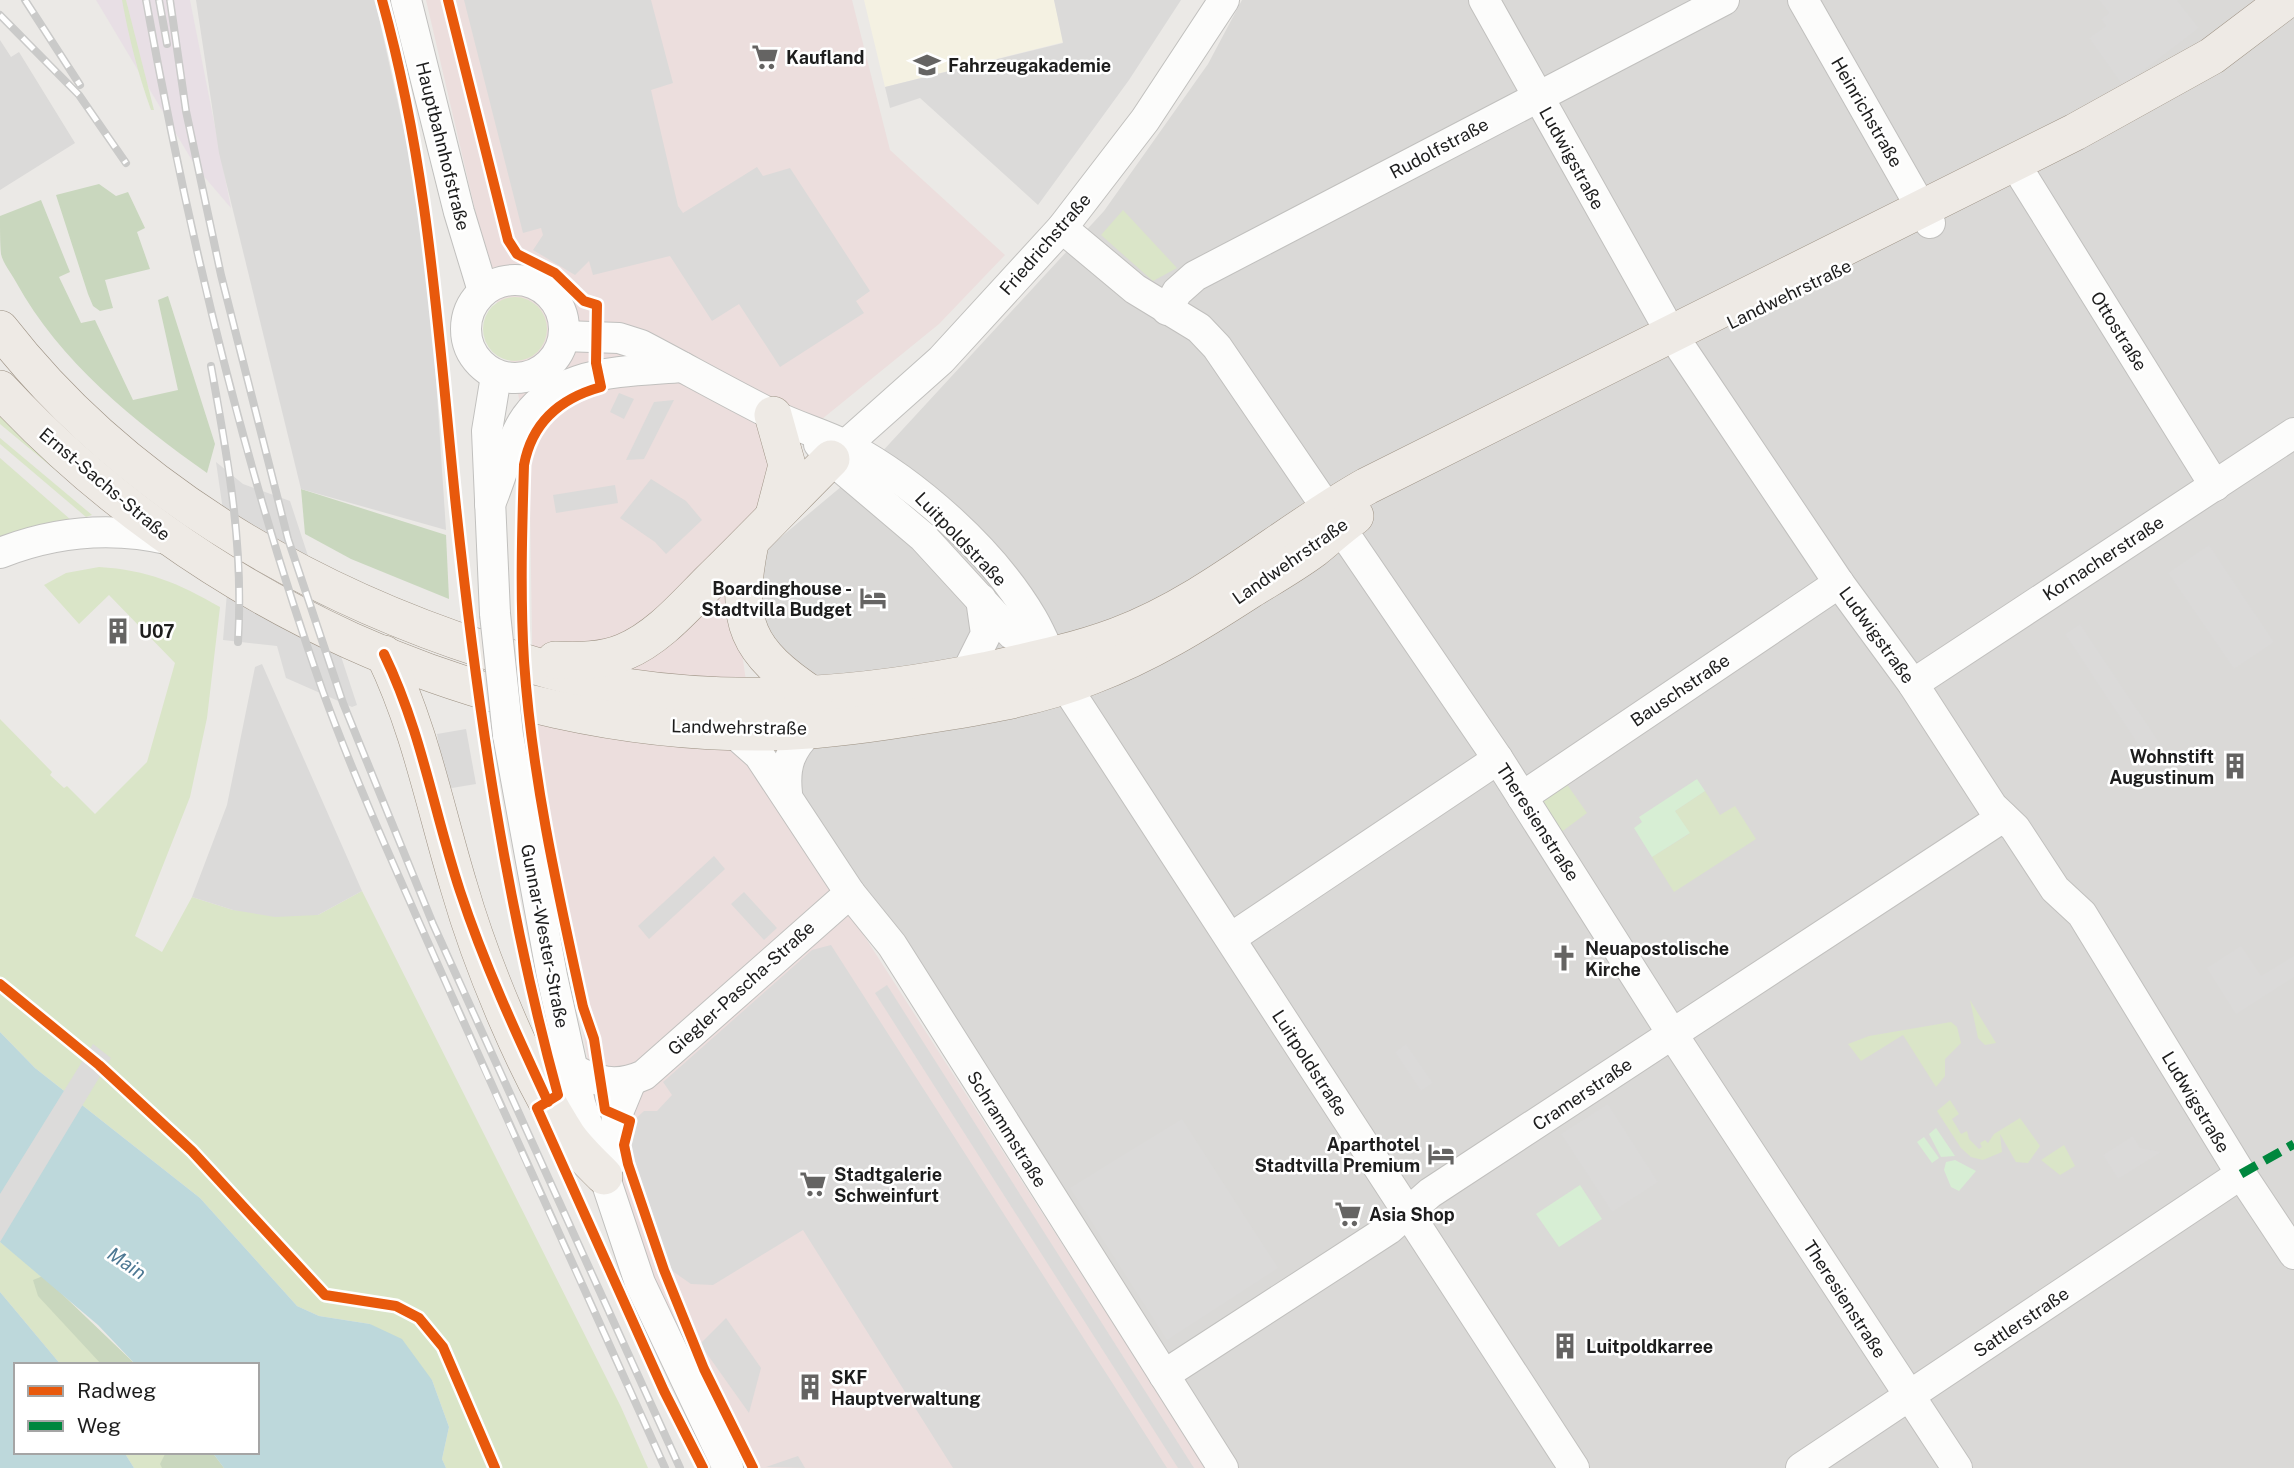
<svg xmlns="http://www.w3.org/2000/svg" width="2294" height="1468" viewBox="0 0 2294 1468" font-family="'Public Sans',sans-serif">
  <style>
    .residential { fill: #dad9d7 }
    .commercial { fill: #ecdedd }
    .industrial { fill: #e8dfe5 }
    .education { fill: #f4f1e2 }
    .grass { fill: #dae5c8 }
    .forest { fill: #c9d7be }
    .park { fill: #d7eed4 }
    .parking { fill: #dbdad9 }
    .water { fill: #bdd8db }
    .pier { fill: #dcdbda }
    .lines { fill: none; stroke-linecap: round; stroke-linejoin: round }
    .minor-casing { stroke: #c1c0be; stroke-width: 32 }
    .major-casing { stroke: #9e9385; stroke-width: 38 }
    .minor { stroke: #fcfcfb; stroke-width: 30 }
    .major { stroke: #eeeae5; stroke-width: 37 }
    .rail-casing { stroke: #cacac9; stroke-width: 8 }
    .rail { stroke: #fff; stroke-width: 5; stroke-dasharray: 16; stroke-linecap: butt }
    .minor-bridge-casing { stroke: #c1c0be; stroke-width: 32; stroke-linecap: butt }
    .minor-bridge { stroke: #fcfcfb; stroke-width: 30 }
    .quiet { stroke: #00873e; stroke-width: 9; stroke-dasharray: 18 9; stroke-linecap: butt }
    .cycleway-casing { stroke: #fff; stroke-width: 15 }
    .cycleway { stroke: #e8590c; stroke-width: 10 }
    .labels { text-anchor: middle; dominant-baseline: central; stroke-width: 5; stroke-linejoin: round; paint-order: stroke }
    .poi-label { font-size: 18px; font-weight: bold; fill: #1d1d1d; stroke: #fff; text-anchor: start }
    .street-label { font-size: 18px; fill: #1d1d1d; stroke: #fff }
    .water-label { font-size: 19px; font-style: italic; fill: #4d7893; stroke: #fff }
  </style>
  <rect width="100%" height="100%" fill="#ebe9e6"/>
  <path class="residential" d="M1242,0H2294V1468H1231L773,762L756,558L879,455L1104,211L1208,64Z"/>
  <path class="commercial" d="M426,0H852L890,150L1005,255L939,324L811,428L765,504L734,597L759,772L1206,1468H756L646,1269L599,1119L534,766L529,441Z"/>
  <path class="industrial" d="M96,0H190L231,208L196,167Z"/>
  <path class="education" d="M864,0H1054L1064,42L885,87Z"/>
  <g class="grass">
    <path d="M122,0H126L154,110H151C138,74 129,38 122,0Z"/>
    <path d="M1123,210L1177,268L1153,281L1101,235Z"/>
    <circle cx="515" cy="329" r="32"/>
    <path d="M0,408L113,514L111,516L0,424Z"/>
    <path d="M0,438L92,515L86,517L0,444Z"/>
    <path d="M0,458L71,520L0,538Z"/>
    <path d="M99,567C148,570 178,583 220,607L207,718L190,797L135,936L162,952L192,897L233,910L318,915L362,891L621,1407L648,1468H446L442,1459L449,1427L432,1380L370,1324L319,1316L297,1306L200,1198L35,1068L0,1032V719L52,772L50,775L64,788L67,786L95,814L147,762L175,663L109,595L79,624L44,585L66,573Z"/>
    <path d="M1566,783L1587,813L1560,833L1542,801Z"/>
    <path d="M1705,791L1720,815L1735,806L1756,839L1674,892L1652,857L1689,834L1675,811Z"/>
    <path d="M1970,1000L1996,1043L1985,1045L1978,1038Z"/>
    <path d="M1951,1022L1957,1027L1961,1043L1945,1059V1076L1936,1087L1903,1035L1861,1061L1848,1044L1869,1036Z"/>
    <path d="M1950,1100L1959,1114L1952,1119L1961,1134L1967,1131L1969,1139L1979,1149L1982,1147L1980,1143L1985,1140L1988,1143L1994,1134L2020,1118L2040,1146L2028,1163L2016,1162L2000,1134L2002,1152L1983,1160L1971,1157L1961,1148L1937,1111Z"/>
    <path d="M2064,1145L2075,1166L2060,1175L2041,1160Z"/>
    <path d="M0,1242L43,1276L136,1365H61L0,1292Z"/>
    <path d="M124,1452H212L224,1468H134Z"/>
  </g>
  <g class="forest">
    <path d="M99,184L116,196L128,192L145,228L137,232L150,269L105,280L113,308L100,311L93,306L88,294L56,195Z"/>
    <path d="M41,200L70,272L59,277L81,323L95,320L133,400L178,390L158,300L168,296L215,444L207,473C135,422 59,361 16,282C11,273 3,263 1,254C0,243 0,227 0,216Z"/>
    <path d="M301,489L446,535L449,599L351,559L305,534Z"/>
    <path d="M43,1276L136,1365H102L38,1296L33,1280Z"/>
    <path d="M166,1452H212L224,1468H162L160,1464Z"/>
  </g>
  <g class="park">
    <path d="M1697,779L1705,791L1675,811L1690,833L1652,857L1634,828L1642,822L1639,817Z"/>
    <path d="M1936,1128L1955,1156L1941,1157L1929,1134Z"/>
    <path d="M1924,1137L1939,1158L1932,1163L1917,1142Z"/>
    <path d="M1955,1160L1976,1171L1959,1191L1951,1187L1944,1170L1946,1162Z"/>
    <path d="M1580,1185L1602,1219L1559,1247L1536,1214Z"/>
  </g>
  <g class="parking">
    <path d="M196,0H375L415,180L433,334L446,530L301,489L219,153Z"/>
    <path d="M464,0H651L673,83L651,90L678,206L683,213L757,167L763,176L790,168L870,291L856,301L864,313L780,367L739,304L712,321L670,256L593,275L589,261L575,275L533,250L543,235L541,228L523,233Z"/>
    <path d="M1054,0H1181L1129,80L1038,205L920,98L890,108L885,87L1063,43Z"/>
    <path d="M2099,0H2177L2199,28L2123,86L2089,38L2106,26L2101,19L2109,13Z"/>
    <path d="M0,40L11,57L19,52L75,143L0,190Z"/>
    <path d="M619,393L634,399L624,419L610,412Z"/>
    <path d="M674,400L644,459L626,460L654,402Z"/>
    <path d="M651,479L686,501L702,520L666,554L655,542L620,518Z"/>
    <path d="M615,485L618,503L556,513L553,495Z"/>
    <path d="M2209,545L2274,642L2234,669L2168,573Z"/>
    <path d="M2080,624L2161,745L2145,755L2065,634Z"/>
    <path d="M262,664L362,891L318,915L275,917L233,910L192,897L227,805L255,667Z"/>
    <path d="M466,729L476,784L446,789L437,734Z"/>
    <path d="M714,856L725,869L649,939L638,926Z"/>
    <path d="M744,892L777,928L764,940L731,904Z"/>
    <path d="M831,945L1167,1468H953L803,1230L713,1285L691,1284L671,1270L631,1149L628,1135L635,1119L644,1111H657L672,1095L663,1082L812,950Z"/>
    <path d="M2241,946L2261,976L2294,956V977L2236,1014L2207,968Z"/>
    <path d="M887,985L1194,1468H1178L875,993Z"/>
    <path d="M1406,1044L1433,1083L1421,1091L1395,1052Z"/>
    <path d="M1608,1104L1658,1182L1612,1212L1561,1134Z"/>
    <path d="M1182,1119L1278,1268L1167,1340L1070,1188Z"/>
    <path d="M2133,1136L2140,1148L2161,1152L2118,1179L2103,1155Z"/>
    <path d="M726,1318L761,1368L749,1413L700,1344Z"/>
    <path d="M798,1456L805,1468L766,1467Z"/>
  </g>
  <g class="water">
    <path d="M0,1032L35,1068L200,1198L297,1306L319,1316L370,1324L402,1339L432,1380L449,1427L442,1459L446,1468H224L212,1452H257V1365H136L98,1325L0,1242Z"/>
    <path d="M0,1292L61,1365H16V1452H124L134,1468H0Z"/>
  </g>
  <g class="pier">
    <path d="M216,462L243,484L290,501L357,705L352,707L286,678L277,646L223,640L227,593L224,517Z"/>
    <path d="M93,1044L111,1058L0,1242V1194Z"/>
  </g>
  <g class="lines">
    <g class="minor-casing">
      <g id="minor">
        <path d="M406,0L459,212L483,291"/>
        <path d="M1484,0L1671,333L1839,583L1913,684L1992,806L2015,828L2055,889L2082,914L2241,1174L2294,1254"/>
        <path d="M1803,0L1930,223"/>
        <path d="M2023,177L2215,486"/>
        <path d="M1062,228L1135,289L1199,328L1217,347L1498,759L1671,1032L1957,1468"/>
        <circle cx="515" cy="329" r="49"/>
        <path d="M1167,310L1177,292L1195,276L1724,0"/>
        <path d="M564,336L619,338L641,345C685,368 729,393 773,415C797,427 823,434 847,446C916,483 992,550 1032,618C1045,640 1052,663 1065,685L1574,1468"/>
        <path d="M819,444L831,459L923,537L1012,634L1049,657"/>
        <path d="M831,458L941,360L1062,228L1145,120L1224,0"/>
        <path d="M490,504C500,481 506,456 517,433C546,369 623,372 682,367"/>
        <path d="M0,553C56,531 112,526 171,540"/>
        <path d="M495,614L487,431L496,376"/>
        <path d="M966,674L986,634L981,599"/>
        <path d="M1913,684L2294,433"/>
        <path d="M732,731L759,755L850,893L892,945L1223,1468"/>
        <path d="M508,735L552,976L580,1103L640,1283L728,1468"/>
        <path d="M787,793C784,766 790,749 810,730"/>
        <path d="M1522,797L1839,583"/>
        <path d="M1231,938L1498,759"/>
        <path d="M571,1068C596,1082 616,1088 644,1075L850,893"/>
        <path d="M604,1176L613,1156L617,1115L631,1081"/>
        <path d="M1164,1375L1389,1229L1430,1193L2003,817"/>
        <path d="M1801,1468L2241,1174"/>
      </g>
    </g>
    <g class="major-casing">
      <g id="major">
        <path d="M0,329C121,485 300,590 485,650C532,665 577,680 626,687C746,705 865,695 984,671C1029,661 1074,652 1117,636C1208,602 1283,533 1367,486L2075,132L2212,56L2286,0"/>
        <path d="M0,389C195,599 483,736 772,732C817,731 863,725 907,718C968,709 1034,699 1091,676C1149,654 1199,623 1250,590C1271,577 1294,564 1314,549C1328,538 1340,526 1355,516"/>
        <path d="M773,415L787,465L774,515"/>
        <path d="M750,543C734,623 746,651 814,696"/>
        <path d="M384,654C420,728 435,808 459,887C481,963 525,1071 568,1137C578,1151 592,1164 604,1176"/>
        <path d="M555,660C578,661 603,661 624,652C658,638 685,606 710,581C751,541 791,499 831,459"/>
      </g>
    </g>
    <use href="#minor" class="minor"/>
    <use href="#major" class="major"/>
    <g class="rail-casing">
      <g id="rail">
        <path d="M25,0L80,85"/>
        <path d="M146,0C188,233 244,468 323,692C358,788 401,881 442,974C515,1139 591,1303 665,1468"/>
        <path d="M159,0L167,44"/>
        <path d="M170,0L186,111L221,275L288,539L343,703L433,924L680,1468"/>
        <path d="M0,15L79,95L126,163"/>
        <path d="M211,366C228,460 244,545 238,642"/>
      </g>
    </g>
    <use href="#rail" class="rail"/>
    <g class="minor-bridge-casing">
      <path id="minor-bridge" d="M495,614L508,735"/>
    </g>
    <use href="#minor-bridge" class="minor-bridge"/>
    <path class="quiet" d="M2241,1174L2294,1144"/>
    <g class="cycleway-casing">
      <g id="cycleway">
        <path d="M382,0C429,169 438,334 456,507C477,705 505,902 558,1095L537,1108L664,1391L703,1468"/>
        <path d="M448,0L508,240L517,254L555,273L584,301L597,305L596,363L601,387C561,398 532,422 524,465C522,530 520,596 524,661C532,778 558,893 583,1007L594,1039L605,1110L630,1121L624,1145L628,1164L664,1270L704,1369L753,1468"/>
        <path d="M384,654C422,733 433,809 460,891C484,964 516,1033 548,1102"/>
        <path d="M0,984L99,1065L192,1151L325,1295L396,1306L419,1318L443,1347L495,1468"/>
      </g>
    </g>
    <use href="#cycleway" class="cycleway"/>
  </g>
  <defs>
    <g id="supermarket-bare" transform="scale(2.1)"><path d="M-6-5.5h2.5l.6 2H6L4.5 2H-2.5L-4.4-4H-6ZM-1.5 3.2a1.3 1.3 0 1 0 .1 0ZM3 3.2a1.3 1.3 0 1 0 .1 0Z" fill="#656463" stroke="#fff" stroke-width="2.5" paint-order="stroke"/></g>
    <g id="university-bare" transform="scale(2.1)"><path d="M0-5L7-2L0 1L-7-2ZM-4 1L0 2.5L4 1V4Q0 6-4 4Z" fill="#656463" stroke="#fff" stroke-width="2.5" paint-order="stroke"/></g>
    <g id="hotel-bare" transform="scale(2.1)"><path d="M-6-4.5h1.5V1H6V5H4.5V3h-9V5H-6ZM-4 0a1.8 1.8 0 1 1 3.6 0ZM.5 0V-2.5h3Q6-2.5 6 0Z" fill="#656463" stroke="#fff" stroke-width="2.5" paint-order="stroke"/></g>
    <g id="building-bare" transform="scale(2.1)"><path d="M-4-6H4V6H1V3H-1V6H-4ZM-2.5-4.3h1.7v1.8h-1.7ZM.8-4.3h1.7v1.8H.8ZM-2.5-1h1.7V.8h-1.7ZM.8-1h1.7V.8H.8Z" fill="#656463" stroke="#fff" stroke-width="2.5" paint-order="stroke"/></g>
    <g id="church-bare" transform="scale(2.1)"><path d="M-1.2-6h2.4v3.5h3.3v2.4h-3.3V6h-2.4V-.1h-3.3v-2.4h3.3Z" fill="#656463" stroke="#fff" stroke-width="2.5" paint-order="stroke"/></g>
  </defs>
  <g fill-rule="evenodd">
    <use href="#supermarket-bare" x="765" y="57"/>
    <use href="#university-bare" x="927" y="65"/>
    <use href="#hotel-bare" x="873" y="598"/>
    <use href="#building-bare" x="118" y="631"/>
    <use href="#building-bare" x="2235" y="766"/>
    <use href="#church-bare" x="1564" y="958"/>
    <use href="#hotel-bare" x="1441" y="1154"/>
    <use href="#supermarket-bare" x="813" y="1184"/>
    <use href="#supermarket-bare" x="1348" y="1214"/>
    <use href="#building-bare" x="1565" y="1346"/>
    <use href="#building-bare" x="810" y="1387"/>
  </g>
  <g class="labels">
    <g class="poi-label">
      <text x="786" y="57">Kaufland</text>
      <text x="948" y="65">Fahrzeugakademie</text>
      <text x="852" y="588" text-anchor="end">Boardinghouse -<tspan x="852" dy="21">Stadtvilla Budget</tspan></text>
      <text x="139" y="631">U07</text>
      <text x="2214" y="756" text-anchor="end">Wohnstift<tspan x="2214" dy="21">Augustinum</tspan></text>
      <text x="1585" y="948">Neuapostolische<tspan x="1585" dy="21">Kirche</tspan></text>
      <text x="1420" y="1144" text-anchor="end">Aparthotel<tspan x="1420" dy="21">Stadtvilla Premium</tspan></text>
      <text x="834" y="1174">Stadtgalerie<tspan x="834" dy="21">Schweinfurt</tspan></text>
      <text x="1369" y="1214">Asia Shop</text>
      <text x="1586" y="1346">Luitpoldkarree</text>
      <text x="831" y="1377">SKF<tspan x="831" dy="21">Hauptverwaltung</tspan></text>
    </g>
    <g class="street-label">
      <text transform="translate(1867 112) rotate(60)">Heinrichstraße</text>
      <text transform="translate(443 146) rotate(76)">Hauptbahnhofstraße</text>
      <text transform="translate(1439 148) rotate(-28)">Rudolfstraße</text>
      <text transform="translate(1572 158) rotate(61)">Ludwigstraße</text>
      <text transform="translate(1045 244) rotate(-49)">Friedrichstraße</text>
      <text transform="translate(1789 294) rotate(-26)">Landwehrstraße</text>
      <text transform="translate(2119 331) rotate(58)">Ottostraße</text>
      <text transform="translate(105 484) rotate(40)">Ernst-Sachs-Straße</text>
      <text transform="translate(961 539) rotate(46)">Luitpoldstraße</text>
      <text transform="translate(2103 558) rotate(-33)">Kornacherstraße</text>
      <text transform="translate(1290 561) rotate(-35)">Landwehrstraße</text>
      <text transform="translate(1877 635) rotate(54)">Ludwigstraße</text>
      <text transform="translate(1680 690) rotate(-34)">Bauschstraße</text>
      <text transform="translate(739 727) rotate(1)">Landwehrstraße</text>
      <text transform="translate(1538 822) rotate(57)">Theresienstraße</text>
      <text transform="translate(545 936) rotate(79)">Gunnar-Wester-Straße</text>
      <text transform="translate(741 988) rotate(-42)">Giegler-Pascha-Straße</text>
      <text transform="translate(1310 1063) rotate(57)">Luitpoldstraße</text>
      <text transform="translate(1582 1094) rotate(-34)">Cramerstraße</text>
      <text transform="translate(2196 1102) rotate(59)">Ludwigstraße</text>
      <text transform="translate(1007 1129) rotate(58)">Schrammstraße</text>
      <text transform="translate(1845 1299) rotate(57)">Theresienstraße</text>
      <text transform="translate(2021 1322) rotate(-34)">Sattlerstraße</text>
    </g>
    <g class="water-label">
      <text transform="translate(127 1263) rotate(34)">Main</text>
    </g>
  </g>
  <rect x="14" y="1363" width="245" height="91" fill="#ffffff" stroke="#a5a5a5" stroke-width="2"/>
  <rect x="28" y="1386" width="35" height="10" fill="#e8590c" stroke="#a5a5a5" stroke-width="2"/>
  <text x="77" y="1398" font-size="21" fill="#1d1d1d">Radweg</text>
  <rect x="28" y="1421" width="35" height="10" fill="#00873e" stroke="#a5a5a5" stroke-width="2"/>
  <text x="77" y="1433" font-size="21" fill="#1d1d1d">Weg</text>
</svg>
